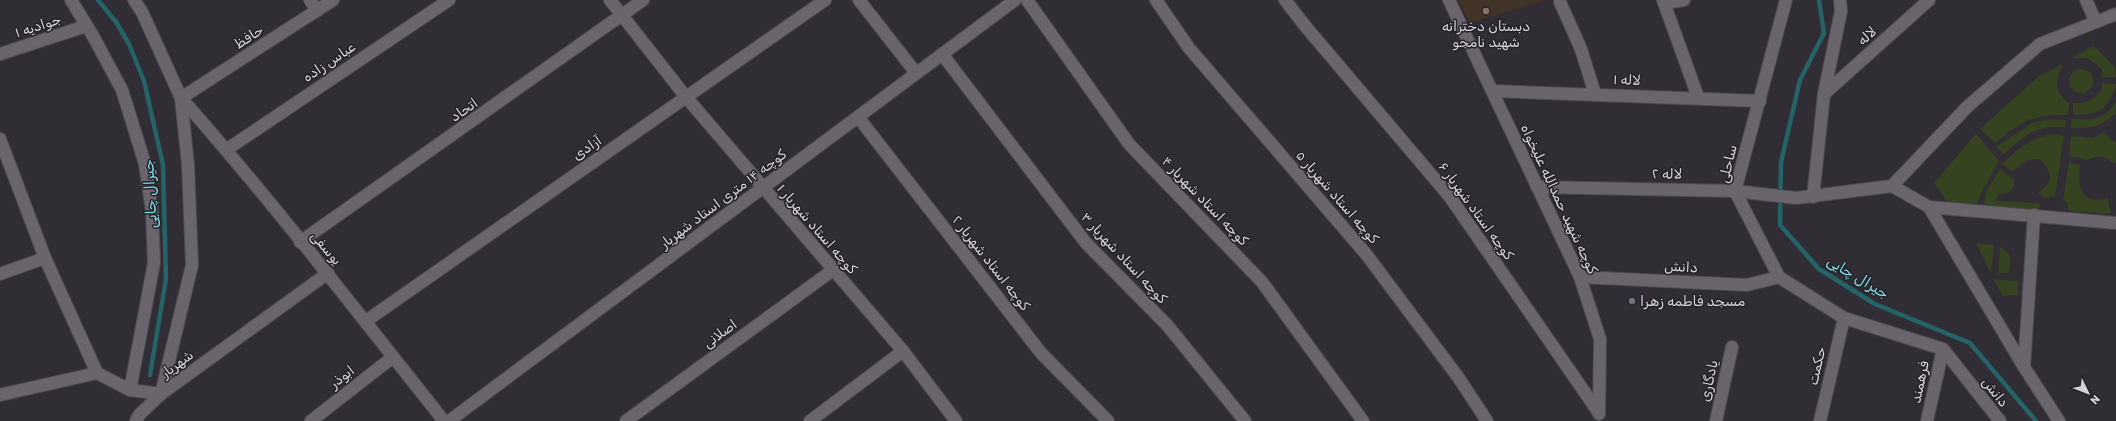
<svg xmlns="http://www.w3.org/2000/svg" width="2116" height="421" viewBox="0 0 2116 421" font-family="Rubik,Cairo,sans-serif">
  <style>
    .education { fill: #423327 }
    .green { fill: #364320 }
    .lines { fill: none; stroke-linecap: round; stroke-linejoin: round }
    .stream { stroke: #246368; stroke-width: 4.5 }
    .minor-casing { stroke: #4e4a50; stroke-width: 14 }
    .tertiary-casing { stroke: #4e4a50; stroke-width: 14 }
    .minor { stroke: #6a656d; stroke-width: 12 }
    .tertiary { stroke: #6a656d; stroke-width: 12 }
    .education-dot { fill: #8d6e63; stroke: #27232a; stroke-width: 1.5 }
    .worship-dot { fill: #6b7280; stroke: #27232a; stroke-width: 1.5 }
    .labels { text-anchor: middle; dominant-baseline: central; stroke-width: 3; stroke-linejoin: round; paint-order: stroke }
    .street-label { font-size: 14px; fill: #d6d3d7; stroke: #27232a }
    .poi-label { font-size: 14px; fill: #d6d3d7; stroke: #27232a }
    .water-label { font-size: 15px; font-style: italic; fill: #77dae2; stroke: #27232a }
  </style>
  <rect width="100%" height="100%" fill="#312d34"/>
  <path class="education" d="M1458,0H1545L1470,23Z"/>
  <g class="green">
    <path d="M2094,46L2115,68L2116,77L2102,78V69L2088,58H2072Z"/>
    <path d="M2063,64C2056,80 2053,91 2069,104L2068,115C2032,114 2021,121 1995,143L1980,129L2039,76Z"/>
    <circle cx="2081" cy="81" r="12"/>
    <path d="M2102,83L2116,84C2111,108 2096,117 2073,114V103C2087,104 2093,100 2102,90Z"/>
    <path d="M2116,101V113C2102,126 2090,129 2071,128L2072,119C2090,121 2107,119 2116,101Z"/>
    <path d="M2049,119L2066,120L2065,127C2034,125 2027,135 2004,154L1996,147L2032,123Z"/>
    <path d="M2104,133L2116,143V164L2106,158L2097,156L2087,160L2069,156L2071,136L2092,138Z"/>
    <path d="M1976,134L1999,161L1981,193L1977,205L1949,204L1934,183Z"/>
    <path d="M2053,134L2064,136L2055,196L2044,198L2038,192C2055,183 2052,170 2039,159C2026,159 2021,163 2012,172L2002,164C2017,150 2032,137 2053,134Z"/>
    <path d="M2069,162L2080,165C2077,187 2081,206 2108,198L2111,214L2069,211L2067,203L2063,200Z"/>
    <path d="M2000,169L2014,180C2015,191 2008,194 1998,194L1996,201L2040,203L2039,211L1984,207L1986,191Z"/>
    <path d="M1976,243L1994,245L1991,273Z"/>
    <path d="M2000,247C2013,253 2011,261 2009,273H1998Z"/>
    <path d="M1993,279L2018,281V295L2003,296Z"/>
  </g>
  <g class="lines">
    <g class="stream">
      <path d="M98,0L116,22L129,44L144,81L163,165L166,279L150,375"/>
      <path d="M1819,0L1824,33L1800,80L1781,162L1780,225L1819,269L1875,304L1970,343L2036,421"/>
    </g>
    <g class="minor-casing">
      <g id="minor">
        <path d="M310,0L317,11"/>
        <path d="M333,0L181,98C273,202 357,312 444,421"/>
        <path d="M610,0L686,97L903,351L956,421"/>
        <path d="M859,0L916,73"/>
        <path d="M1027,0L1129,144L1262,282L1363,421"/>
        <path d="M1156,0L1189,48L1366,254L1458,377L1487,421"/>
        <path d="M1285,0L1306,27L1450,197L1599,413"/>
        <path d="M1449,0L1580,277L1600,339L1599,414"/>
        <path d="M1663,0L1698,97"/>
        <path d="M1786,0L1735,191L1779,277L1844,318L1943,349L2000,421"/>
        <path d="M2086,0L2096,22"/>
        <path d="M1560,2L1581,49L1595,94"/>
        <path d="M1664,3L1684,0"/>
        <path d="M2116,14L2040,44L1967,107L1892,186L1929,207L2116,223"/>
        <path d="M0,54L86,26"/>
        <path d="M942,54L1086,243L1167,325L1245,421"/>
        <path d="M1493,91L1760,101"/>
        <path d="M1824,94L1929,0"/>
        <path d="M858,117L1041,353L1108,421"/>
        <path d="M0,139L45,258L97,373"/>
        <path d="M226,150L449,0"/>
        <path d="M1537,187L1735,191L1796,198L1892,186"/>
        <path d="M1813,197L1824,94L1841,11L1840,0"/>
        <path d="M1929,207L2024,367L2059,421"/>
        <path d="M300,242L643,0"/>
        <path d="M0,274L45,258"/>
        <path d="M1580,277L1747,285L1779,277"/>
        <path d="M366,321L825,0"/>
        <path d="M2024,367L2034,215"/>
        <path d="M0,395L97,373L130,390L161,394"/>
        <path d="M136,421L139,415L161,394L328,273"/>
        <path d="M311,421L393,357"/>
        <path d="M449,421L1015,0"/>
        <path d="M626,421L833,270"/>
        <path d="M810,421L903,351"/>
        <path d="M1716,421L1732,347"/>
        <path d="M1820,421L1844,318"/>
        <path d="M1927,421L1943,349"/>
      </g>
    </g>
    <g class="tertiary-casing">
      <g id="tertiary">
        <path d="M71,0L93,36L122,90L145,164L152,212L154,263L130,390"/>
        <path d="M134,0L142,12L181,98L188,165L192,265L161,394"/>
      </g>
    </g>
    <use href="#minor" class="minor"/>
    <use href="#tertiary" class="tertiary"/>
  </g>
  <circle class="education-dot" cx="1486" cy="11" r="4"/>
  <circle class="worship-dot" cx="1632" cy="301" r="4"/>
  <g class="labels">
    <g class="street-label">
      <text transform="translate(38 26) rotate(-18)">جوادیه ۱</text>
      <text transform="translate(1867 36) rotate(-42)">لاله</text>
      <text transform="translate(249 37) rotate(-33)">حافظ</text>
      <text transform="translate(329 62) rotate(-34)">عباس زاده</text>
      <text transform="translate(1627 80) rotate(2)">لاله ۱</text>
      <text transform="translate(464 110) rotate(-35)">اتحاد</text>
      <text transform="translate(587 148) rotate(-35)">آزادی</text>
      <text transform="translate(1728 164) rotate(-77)">ساحلی</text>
      <text transform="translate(1667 174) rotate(1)">لاله ۲</text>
      <text transform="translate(1337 197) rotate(49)">کوچه استاد شهریار ۵</text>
      <text transform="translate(723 199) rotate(-37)">کوچه ۱۴ متری استاد شهریار</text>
      <text transform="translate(1559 199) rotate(65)">کوچه شهید حمدالله علیخواه</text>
      <text transform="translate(1205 201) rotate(46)">کوچه استاد شهریار ۴</text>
      <text transform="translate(1476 211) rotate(54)">کوچه استاد شهریار ۶</text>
      <text transform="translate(817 229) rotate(49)">کوچه استاد شهریار ۱</text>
      <text transform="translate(326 248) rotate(49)">یوسفی</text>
      <text transform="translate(1124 258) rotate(47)">کوچه استاد شهریار ۳</text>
      <text transform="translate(991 263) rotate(52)">کوچه استاد شهریار ۲</text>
      <text transform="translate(1681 267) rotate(3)">دانش</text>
      <text transform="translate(720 334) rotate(-36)">اصلانی</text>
      <text transform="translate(177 364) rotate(-36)">شهریار</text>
      <text transform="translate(1817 366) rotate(-77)">حکمت</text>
      <text transform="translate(342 377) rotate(-38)">ابوذر</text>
      <text transform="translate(1709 381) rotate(-78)">یادگاری</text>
      <text transform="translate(1920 382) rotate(-78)">فرهمند</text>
      <text transform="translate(1995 392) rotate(52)">دانش</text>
    </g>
    <g class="poi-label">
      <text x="1486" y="26">دبستان دخترانه<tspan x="1486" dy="16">شهید نامجو</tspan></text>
      <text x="1640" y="301" text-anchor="start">مسجد فاطمه زهرا</text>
    </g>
    <g class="water-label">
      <text transform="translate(150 194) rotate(-93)">جیرال چایی</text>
      <text transform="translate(1858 277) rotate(31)">جیرال چایی</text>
    </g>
  </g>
  <g transform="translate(2088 393) rotate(133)" stroke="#27232a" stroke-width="3" paint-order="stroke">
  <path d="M0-3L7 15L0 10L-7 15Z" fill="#d6d3d7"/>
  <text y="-6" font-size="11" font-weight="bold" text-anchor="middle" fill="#d6d3d7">N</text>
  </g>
</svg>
